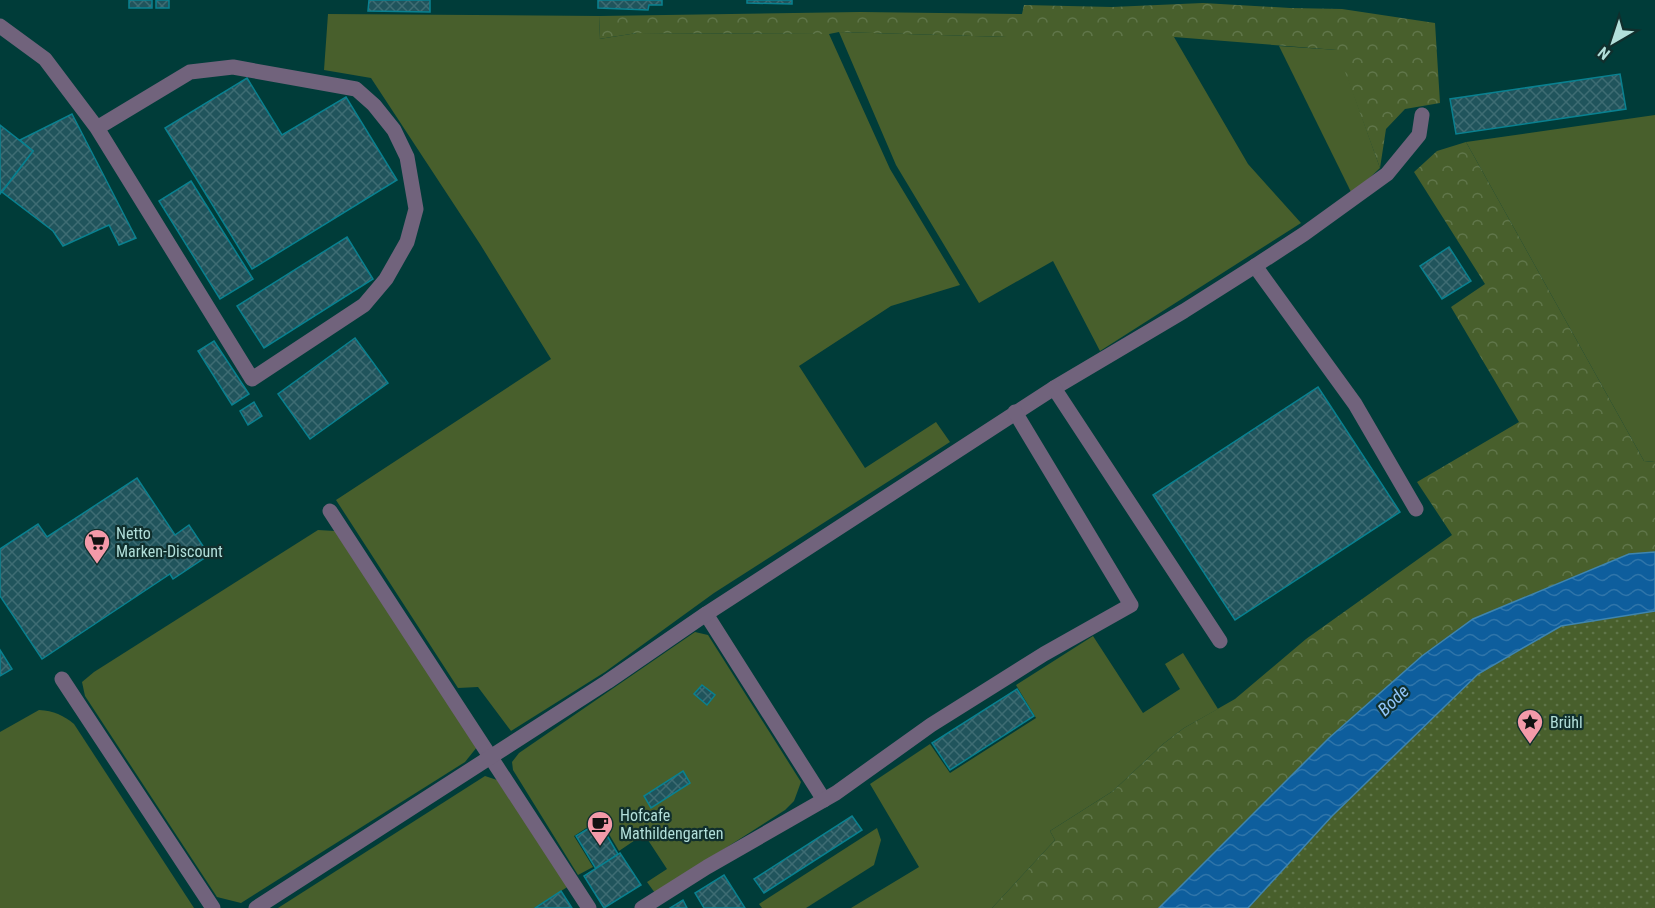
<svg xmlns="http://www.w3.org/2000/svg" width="1655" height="908" viewBox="0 0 1655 908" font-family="'Roboto Condensed',sans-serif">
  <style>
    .green { fill: #485f2c }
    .forest { fill: url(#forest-crowns) }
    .park { fill: url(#park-dots) }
    .water { fill: url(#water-waves); stroke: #3f85af; stroke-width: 1.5 }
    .building { fill: url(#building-cross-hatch); stroke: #098190; stroke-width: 1.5 }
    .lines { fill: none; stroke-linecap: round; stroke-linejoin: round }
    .lane { stroke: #71637c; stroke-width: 15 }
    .labels { text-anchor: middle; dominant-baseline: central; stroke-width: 4.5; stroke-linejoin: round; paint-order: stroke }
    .poi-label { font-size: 16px; fill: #b2dfda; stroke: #102f2d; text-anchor: start }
    .water-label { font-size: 18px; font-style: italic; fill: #92c6fa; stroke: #102f2d }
  </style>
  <defs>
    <pattern id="forest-crowns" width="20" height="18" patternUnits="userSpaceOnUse" patternTransform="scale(1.5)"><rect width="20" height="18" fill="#485f2c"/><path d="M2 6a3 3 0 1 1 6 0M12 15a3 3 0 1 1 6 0" fill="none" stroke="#60764a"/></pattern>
    <pattern id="park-dots" width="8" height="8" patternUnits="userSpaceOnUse" patternTransform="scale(1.5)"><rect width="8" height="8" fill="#485f2c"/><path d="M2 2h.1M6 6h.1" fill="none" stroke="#60764a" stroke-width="1.8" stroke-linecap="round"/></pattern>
    <pattern id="water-waves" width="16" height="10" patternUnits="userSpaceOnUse" patternTransform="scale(1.5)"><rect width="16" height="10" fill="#0e5e9d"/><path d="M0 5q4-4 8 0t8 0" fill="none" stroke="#2f75aa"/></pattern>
    <pattern id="building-cross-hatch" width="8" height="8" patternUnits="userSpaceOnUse" patternTransform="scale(1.5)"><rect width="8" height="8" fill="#20545c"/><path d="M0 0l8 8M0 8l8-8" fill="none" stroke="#3e6c73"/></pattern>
  </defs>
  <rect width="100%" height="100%" fill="#003c39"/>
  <g class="green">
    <path d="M328,14L600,16L599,39L637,33L829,34L890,169L960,285L891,306L799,366L865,468L936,422L950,442L714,593L605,672L511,731L478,687L458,688L336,500L551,359L480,244L371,78L324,70Z"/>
    <path d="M839,32L1007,37H1174L1248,164L1301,223L1100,351L1053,261L979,303L896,165Z"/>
    <path d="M1279,46L1338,50L1380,168L1360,187L1351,192Z"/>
    <path d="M1655,115V462L1644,461L1466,142Z"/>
    <path d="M318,530L335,531L477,747L465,762L241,903L217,897L85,696L82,682L94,672Z"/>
    <path d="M695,632L708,635L801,782L794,801L785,810L655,893L647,882L667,869L644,834L619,851L600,819L574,836L593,867L578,875L513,770L512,762L519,753Z"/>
    <path d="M1093,636L1143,713L1180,689L1165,664L1183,653L1218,709L1184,728L1163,744L1113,791L1050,831L1055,840L992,908H851L919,867L870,784L930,744L950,773L1036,718L1016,685Z"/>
    <path d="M39,710C54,711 63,715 74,724L194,908H0V732Z"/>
    <path d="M485,776L497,780L569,886L534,908H278Z"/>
    <path d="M877,828L881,840L874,865L806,908H762L759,904Z"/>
  </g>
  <g class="forest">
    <path d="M1203,3L1290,8L1342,9L1435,23L1440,103L1405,109L1386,129L1380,168L1337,50L1174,37H1007L839,32L829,34L637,33L599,39L600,16L860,12L1022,14L1024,5L1112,7Z"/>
    <path d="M1466,142L1644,461L1655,462V552L1629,554L1473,619L1422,656L1329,738L1159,908H992L1055,840L1050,831L1113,791L1163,744L1184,728L1235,699L1306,639L1452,535L1417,482L1519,422L1451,307L1485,284L1414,172L1437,151Z"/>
  </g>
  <path class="park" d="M1655,611V908H1248L1332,816L1478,674L1561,626Z"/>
  <path class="water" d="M1655,552V611L1561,626L1478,674L1332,816L1248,908H1159L1329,738L1422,656L1473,619L1629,554Z"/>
  <g class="building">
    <rect x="129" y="0" width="23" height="8"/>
    <rect x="156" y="0" width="13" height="8"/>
    <path d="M369,0H430V12L368,11Z"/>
    <path d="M598,0H662V5H649L648,10L598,8Z"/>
    <path d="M747,0H792V4L747,3Z"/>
    <path d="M1620,74L1626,109L1456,134L1450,99Z"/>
    <path d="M247,78L282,135L346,97L397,180L252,269L165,128Z"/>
    <path d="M72,114L136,238L119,245L109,225L63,246L53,231L2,192L33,151L20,140Z"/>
    <path d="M0,125L33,151L0,194Z"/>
    <path d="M191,181L253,279L220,299L159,201Z"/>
    <path d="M347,237L373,279L264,348L237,306Z"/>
    <path d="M1449,247L1471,281L1442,299L1420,266Z"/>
    <path d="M355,338L388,383L310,439L278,394Z"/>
    <path d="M214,341L249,394L232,405L198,351Z"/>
    <path d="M1318,387L1400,512L1235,620L1153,495Z"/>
    <path d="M254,402L262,416L248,425L240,411Z"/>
    <path d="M137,478L175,535L189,525L209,555L173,579L170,574L42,659L0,596V549L38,524L47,537Z"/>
    <path d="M0,650L12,669L0,676Z"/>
    <path d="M702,685L715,695L707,705L694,694Z"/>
    <path d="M1017,689L1034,716L950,770L932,743Z"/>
    <path d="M683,771L690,783L651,808L644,796Z"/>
    <path d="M852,816L862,830L764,893L754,879Z"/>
    <path d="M599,822L618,854L596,869L576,836Z"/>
    <path d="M620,853L641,885L604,908L584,876Z"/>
    <path d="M724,875L745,908H704L695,893Z"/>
    <path d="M561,891L572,908H535Z"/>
    <path d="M683,900L687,908H670Z"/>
  </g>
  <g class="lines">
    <g class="lane">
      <path d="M0,26L45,59L97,128L252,379L364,305L386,279L407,242L416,209L407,157L394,130L374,105L356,89L233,67L190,72L97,128"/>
      <path d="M1255,266L1355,404L1416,509"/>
      <path d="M1054,388L1184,311L1255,266L1304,234L1387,174L1419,135L1422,115"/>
      <path d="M330,511L589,908"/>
      <path d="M706,614L824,800"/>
      <path d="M62,679L213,908"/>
      <path d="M256,908L607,682L706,614L1054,388L1220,641"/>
      <path d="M642,908L707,867L836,793L931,725L1044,654L1131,605L1015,412"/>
    </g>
  </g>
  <defs>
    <g id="supermarket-pin" transform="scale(1.35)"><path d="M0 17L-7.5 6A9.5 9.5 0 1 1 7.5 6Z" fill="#f39aa9" stroke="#102f2d"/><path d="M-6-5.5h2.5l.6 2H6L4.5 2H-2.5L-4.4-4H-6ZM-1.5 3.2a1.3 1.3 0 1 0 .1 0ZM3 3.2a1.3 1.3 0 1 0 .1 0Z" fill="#111"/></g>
    <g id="sight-pin" transform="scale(1.35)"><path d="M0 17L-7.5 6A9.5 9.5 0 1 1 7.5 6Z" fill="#f39aa9" stroke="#102f2d"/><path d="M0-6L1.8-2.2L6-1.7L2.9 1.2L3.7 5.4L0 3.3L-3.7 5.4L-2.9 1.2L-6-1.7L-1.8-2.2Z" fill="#111"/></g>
    <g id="cafe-pin" transform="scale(1.35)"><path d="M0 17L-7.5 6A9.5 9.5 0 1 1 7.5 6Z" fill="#f39aa9" stroke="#102f2d"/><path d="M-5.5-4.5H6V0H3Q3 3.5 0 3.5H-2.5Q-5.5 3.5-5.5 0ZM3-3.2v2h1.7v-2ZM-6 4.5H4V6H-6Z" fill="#111"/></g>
  </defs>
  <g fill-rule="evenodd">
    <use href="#supermarket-pin" x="97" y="542"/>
    <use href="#sight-pin" x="1530" y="722"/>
    <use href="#cafe-pin" x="600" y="824"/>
  </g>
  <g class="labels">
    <g class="poi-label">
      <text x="116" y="533">Netto<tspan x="116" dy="18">Marken-Discount</tspan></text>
      <text x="1550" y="722">Brühl</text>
      <text x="620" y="815">Hofcafe<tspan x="620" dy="18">Mathildengarten</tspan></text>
    </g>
    <g class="water-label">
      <text transform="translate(1393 700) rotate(-44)">Bode</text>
    </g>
  </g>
  <g transform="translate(1613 42) rotate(219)" stroke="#102f2d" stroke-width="4.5" paint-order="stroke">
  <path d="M0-4.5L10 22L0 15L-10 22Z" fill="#b2dfda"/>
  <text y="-9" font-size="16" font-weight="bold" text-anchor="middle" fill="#b2dfda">N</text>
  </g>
</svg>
